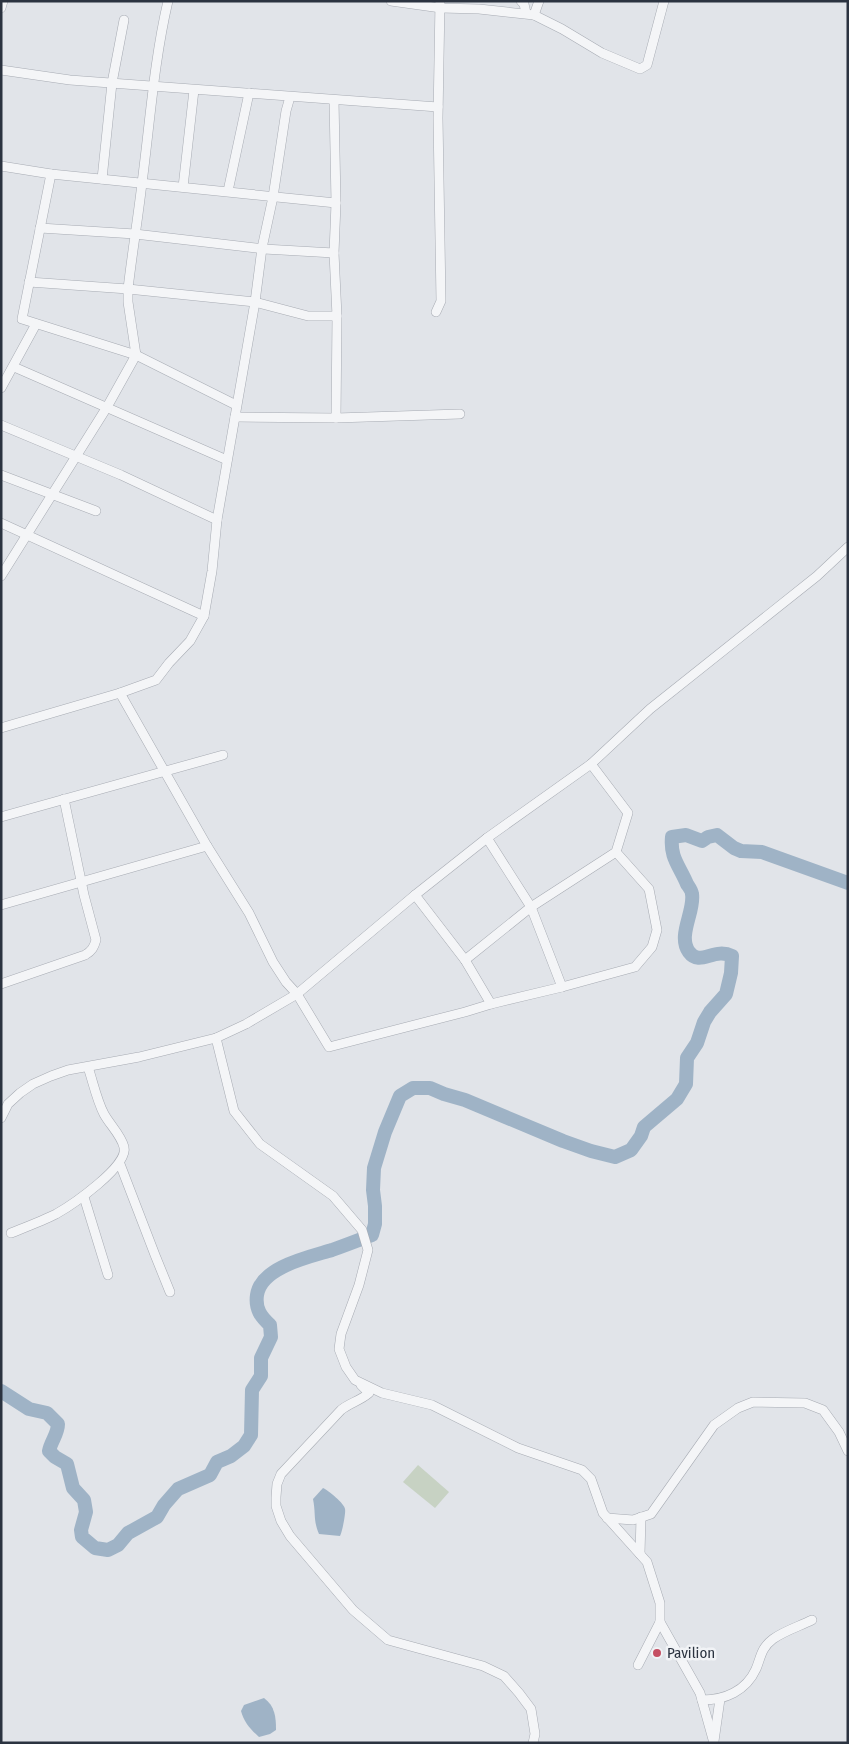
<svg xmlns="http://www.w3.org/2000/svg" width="849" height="1744" viewBox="0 0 849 1744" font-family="'Fira Sans Condensed',sans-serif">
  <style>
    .green { fill: #c7d2c3 }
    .water { fill: #9fb3c6 }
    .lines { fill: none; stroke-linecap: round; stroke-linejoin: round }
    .river { stroke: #9fb3c6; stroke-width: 14 }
    .minor-casing { stroke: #a7abb3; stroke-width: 10 }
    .minor { stroke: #f4f5f7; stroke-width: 9 }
    .poi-dot { fill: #c54f63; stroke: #f1f3f6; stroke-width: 2 }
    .labels { text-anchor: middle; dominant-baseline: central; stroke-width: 5; stroke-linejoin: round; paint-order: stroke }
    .poi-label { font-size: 15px; fill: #2b3340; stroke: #f1f3f6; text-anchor: start }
  </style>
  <rect width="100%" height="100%" fill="#e1e4e9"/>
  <path class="green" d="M418,1465L449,1492L435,1508L403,1482Z"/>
  <g class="water">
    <path d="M323,1488C328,1490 345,1504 345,1509C346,1513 342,1533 340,1536L319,1534C313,1520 316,1514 313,1499Z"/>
    <path d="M264,1698C275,1706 276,1717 276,1730L270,1734L259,1737C250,1729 244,1722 241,1711L244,1705Z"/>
  </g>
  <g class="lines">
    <path class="river" d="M1,1391L29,1409L47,1413L58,1424C58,1434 51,1441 49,1451L55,1457L67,1464L73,1488L84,1500L86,1512L81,1530L82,1537L95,1548L108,1550L118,1545L128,1533L157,1517L164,1505L178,1489L210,1475L217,1462L231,1456L244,1446L251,1435L252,1390L261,1376V1358L271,1337L270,1325C261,1317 255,1309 257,1295C261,1267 309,1257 332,1250C346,1245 359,1240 372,1235L375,1224V1206L373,1190L374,1168L385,1132L400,1096L413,1088H430L444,1094L465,1100L563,1141L591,1151L615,1157L631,1150L641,1136L644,1127L677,1099L686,1084L687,1058L697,1043L704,1022L710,1012L726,994L731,973L732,956C714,947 700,967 689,952C677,936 695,911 692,894C692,891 689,887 687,884C679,865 670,858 672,837L686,835L702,841L708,837L717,835L734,848L741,851L762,852L848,883"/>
    <g class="minor-casing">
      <g id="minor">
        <path d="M391,1L441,8L479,9L534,15L562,29L602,53L640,69L647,65L664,1"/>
        <path d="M521,1L524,4L526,13"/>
        <path d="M1,8L3,1"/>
        <path d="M534,15L539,1"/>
        <path d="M1,70L70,80L438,107"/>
        <path d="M334,100L336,203L334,253L337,316L336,418"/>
        <path d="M1,166L51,174L336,203"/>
        <path d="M51,174L22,319L136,355L236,405"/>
        <path d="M102,179L112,83L124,20"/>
        <path d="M183,187L194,90"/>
        <path d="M228,191L249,93"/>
        <path d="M40,228L135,234L264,249L334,253"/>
        <path d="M29,282L128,289L255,302L308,316H337"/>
        <path d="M436,312L441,301L438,118L440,1"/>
        <path d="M14,367L227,460"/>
        <path d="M1,388L36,324"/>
        <path d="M235,417L336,418L460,414"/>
        <path d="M1,425L121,475L217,520"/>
        <path d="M1,475L96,511"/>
        <path d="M1,523L204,616"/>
        <path d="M1,576L107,407L136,355L128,302V289C132,254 138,218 142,183C150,122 154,61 168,1"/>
        <path d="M120,693L207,846L249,913L273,962L286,982L297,994L329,1047L465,1012L491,1004L562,987L635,967L652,947L657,930L649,889L616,852"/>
        <path d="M1,728L120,693L156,680L169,663L190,641L204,616L212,571L217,520L255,302L262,248L273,197L286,111L290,97"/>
        <path d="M1,817L223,755"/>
        <path d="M487,838L531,907L562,987"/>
        <path d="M415,895L465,960L491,1004"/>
        <path d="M1,905L207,846"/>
        <path d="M465,960L531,907L616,852L628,813L591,764"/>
        <path d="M1,984L85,955C92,951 94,947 96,940L84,895L64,799"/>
        <path d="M216,1038L234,1111L260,1144L333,1196L362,1230L368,1250L359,1285L341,1334L339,1349L346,1367L355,1380L382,1393L432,1405L518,1448L582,1470L591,1479L603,1513L647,1562L660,1603V1622L700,1693L714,1743"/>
        <path d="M1,1118L8,1104L20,1093L33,1084L51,1076L68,1070L139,1057L216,1038L246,1024L297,994L415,895L487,838L591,764L650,709L817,576L848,547"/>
        <path d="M120,1164L155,1255L170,1292"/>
        <path d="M84,1197L108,1275"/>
        <path d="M11,1233C26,1227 42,1221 56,1214C72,1205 129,1166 124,1147C121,1135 110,1125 104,1114C97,1101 93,1082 88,1067"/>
        <path d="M361,1385L369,1393C360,1401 349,1403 341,1410L281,1474L277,1484L276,1497V1506L281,1521L290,1536L353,1610L388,1640L483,1666L504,1676L519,1693L531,1709L535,1734L533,1743"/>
        <path d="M607,1518L633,1520L651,1514L714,1425L738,1408L753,1402L805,1403L823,1410L839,1432L848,1451"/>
        <path d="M640,1554L641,1517"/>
        <path d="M638,1665L660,1622"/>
        <path d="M702,1700C725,1700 746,1691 756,1669C761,1657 761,1648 773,1639C784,1631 800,1626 812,1620"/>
        <path d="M714,1741L720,1699"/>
      </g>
    </g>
    <use href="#minor" class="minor"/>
  </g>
  <circle class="poi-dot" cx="657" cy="1653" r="5"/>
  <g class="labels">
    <g class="poi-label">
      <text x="667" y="1653">Pavilion</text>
    </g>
  </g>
  <rect width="849" height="1744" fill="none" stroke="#2b3340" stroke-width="5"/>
</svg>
